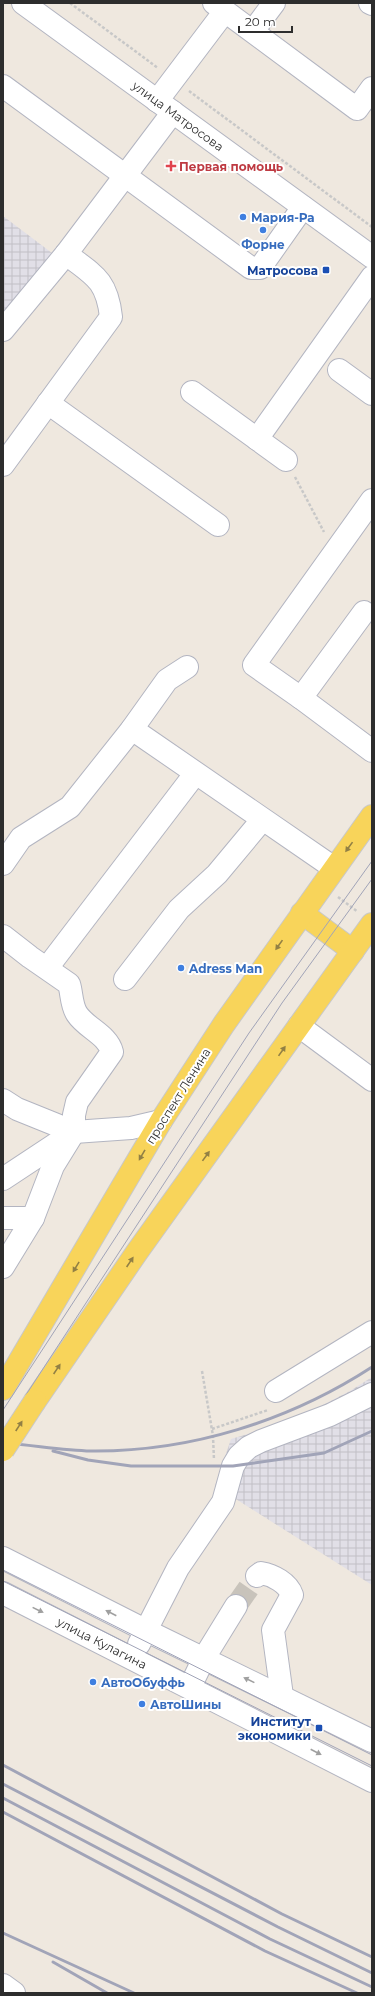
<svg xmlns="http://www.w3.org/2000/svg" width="375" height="1996" viewBox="0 0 375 1996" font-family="Montserrat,sans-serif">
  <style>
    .industrial { fill: url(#industrial-grid) }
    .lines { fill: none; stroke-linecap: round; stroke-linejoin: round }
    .minor-tunnel { stroke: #c8c3bb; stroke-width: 22; stroke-dasharray: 22 11; stroke-linecap: butt }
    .minor-casing { stroke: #b3b5c1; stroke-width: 24 }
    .major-casing { stroke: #c8c8c8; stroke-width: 24 }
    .path { stroke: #c8c8c8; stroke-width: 2.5; stroke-dasharray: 3 2; stroke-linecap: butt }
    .minor { stroke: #fff; stroke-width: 22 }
    .major { stroke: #f8d45a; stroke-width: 22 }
    .tram { stroke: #a1a4b8; stroke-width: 1 }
    .rail { stroke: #a1a4b8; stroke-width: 3 }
    .major-bridge-casing { stroke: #c8c8c8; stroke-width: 24; stroke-linecap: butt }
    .major-bridge { stroke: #f8d45a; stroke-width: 22 }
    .oneway { fill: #928044 }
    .oneway2 { fill: #a0a0a0 }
    .health-dot { fill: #e0444e; stroke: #fff; stroke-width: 1.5 }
    .shop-dot { fill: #3f7fe0; stroke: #fff; stroke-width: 1.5 }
    .transit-dot { fill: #1a4fb4; stroke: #fff; stroke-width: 1.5 }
    .labels { text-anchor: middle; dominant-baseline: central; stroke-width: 4; stroke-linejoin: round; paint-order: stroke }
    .street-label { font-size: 12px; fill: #2d2d2d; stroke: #fff }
    .health-label { font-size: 12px; font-weight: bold; fill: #be3a42; stroke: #fff; text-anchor: start }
    .shop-label { font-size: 12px; font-weight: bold; fill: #366cbe; stroke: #fff; text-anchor: start }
    .transit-label { font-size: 12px; font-weight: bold; fill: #164399; stroke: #fff; text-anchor: end }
  </style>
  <defs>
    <pattern id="industrial-grid" width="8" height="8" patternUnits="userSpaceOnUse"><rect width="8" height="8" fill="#e1dfe7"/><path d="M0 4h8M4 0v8" fill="none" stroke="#c1c0c6"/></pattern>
  </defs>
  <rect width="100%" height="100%" fill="#efe8df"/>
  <g class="industrial">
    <path d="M3,216L52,253L3,319Z"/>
    <path d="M372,1377V1585L215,1486L231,1439L292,1421L350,1391Z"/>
  </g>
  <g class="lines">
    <path class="minor-tunnel" d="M236,1606L257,1576"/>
    <g class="minor-casing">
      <g id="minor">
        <path d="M23,3L372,257"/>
        <path d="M214,3L357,109L372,88"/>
        <path d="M370,3L372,4"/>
        <path d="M253,31L274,3"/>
        <path d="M3,86L251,268H260L303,207"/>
        <path d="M157,101L225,11"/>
        <path d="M3,330L66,254L173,112"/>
        <path d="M339,370L372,394"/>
        <path d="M192,392L286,460"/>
        <path d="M48,403L218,525"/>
        <path d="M257,439L372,277"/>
        <path d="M3,465L111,317C107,280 94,275 66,254"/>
        <path d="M364,612L301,698L372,751"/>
        <path d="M301,698L254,665L372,500"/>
        <path d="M132,729L334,868"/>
        <path d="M3,864L21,838L70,807L132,729L167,680L187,667"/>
        <path d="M3,936L30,957L69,984C72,993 71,1005 77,1014C86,1028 108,1035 112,1052L77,1102L74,1115V1132L53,1166L33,1218L3,1267"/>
        <path d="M47,968L195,774"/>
        <path d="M125,979L179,909L217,874L262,820"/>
        <path d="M299,1026L372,1080"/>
        <path d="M3,1100L17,1109L74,1132L131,1128L161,1121"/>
        <path d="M3,1179L68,1136"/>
        <path d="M3,1218H33"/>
        <path d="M276,1391L372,1332"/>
        <path d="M3,1558L145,1630L372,1741"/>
        <path d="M257,1576L261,1573C273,1575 288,1583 292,1595L273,1630L282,1696"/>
        <path d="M3,1593L372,1781"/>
        <path d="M139,1644L178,1568L223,1502L233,1466L239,1456L249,1447L261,1441L330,1415L372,1394"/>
        <path d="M190,1687L204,1658L236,1606"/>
        <path d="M3,1985L14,1993"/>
      </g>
    </g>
    <g class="major-casing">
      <g id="major">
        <path d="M302,913L353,951"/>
        <path d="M3,1389L161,1121L224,1024L372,816"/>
        <path d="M35,1401L137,1252L372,924"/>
      </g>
    </g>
    <g class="path">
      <path d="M70,3L158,68"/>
      <path d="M189,91L372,227"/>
      <path d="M295,477L324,532"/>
      <path d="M338,897L358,912"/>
      <path d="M202,1371L213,1436L214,1460"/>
      <path d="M212,1429L268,1410"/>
    </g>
    <use href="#minor" class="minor"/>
    <use href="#major" class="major"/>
    <g class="tram">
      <path d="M3,1410L249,1033L372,861"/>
      <path d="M3,1430L282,1003L372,879"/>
      <path d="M3,1570L372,1755"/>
      <path d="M3,1581L372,1766"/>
    </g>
    <g class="rail">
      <path d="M3,1443C32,1445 62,1450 91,1451C190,1452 289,1421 372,1367"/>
      <path d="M53,1451L88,1460L131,1466H233L324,1453L372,1431"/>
      <path d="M3,1765L282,1914L372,1957"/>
      <path d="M3,1784L278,1927L372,1973"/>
      <path d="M3,1798L270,1939L372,1987"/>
      <path d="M3,1812L265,1951L357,1993"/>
      <path d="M3,1933L134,1993"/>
      <path d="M53,1962L107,1993"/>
    </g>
    <g class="major-bridge-casing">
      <path id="major-bridge" d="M3,1450L35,1401"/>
    </g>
    <use href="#major-bridge" class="major-bridge"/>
  </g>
  <defs><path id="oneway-solid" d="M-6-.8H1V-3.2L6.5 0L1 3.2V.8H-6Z"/></defs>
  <g class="oneway">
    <use href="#oneway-solid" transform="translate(349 847) rotate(126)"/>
    <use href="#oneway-solid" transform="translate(279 945) rotate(125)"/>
    <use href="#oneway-solid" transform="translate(282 1051) rotate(-55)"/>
    <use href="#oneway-solid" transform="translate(142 1155) rotate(120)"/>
    <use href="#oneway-solid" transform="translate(206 1156) rotate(-54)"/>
    <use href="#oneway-solid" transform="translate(130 1262) rotate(-56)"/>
    <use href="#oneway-solid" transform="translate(76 1267) rotate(121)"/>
    <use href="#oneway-solid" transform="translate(57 1369) rotate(-56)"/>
    <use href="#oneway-solid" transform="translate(19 1426) rotate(-57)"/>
  </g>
  <g class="oneway2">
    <use href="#oneway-solid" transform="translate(38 1610) rotate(26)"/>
    <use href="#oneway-solid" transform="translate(111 1613) rotate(-153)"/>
    <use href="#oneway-solid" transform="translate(249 1680) rotate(-154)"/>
    <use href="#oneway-solid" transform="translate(316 1752) rotate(27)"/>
  </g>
  <path class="health-dot" d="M169 160h4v4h4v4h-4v4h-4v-4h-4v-4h4z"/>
  <g class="shop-dot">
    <circle cx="243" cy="217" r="4"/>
    <circle cx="263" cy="230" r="4"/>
    <circle cx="181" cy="968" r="4"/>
    <circle cx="93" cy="1682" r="4"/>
    <circle cx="142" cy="1704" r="4"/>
  </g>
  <g class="transit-dot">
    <rect x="322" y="266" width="8" height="8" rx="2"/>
    <rect x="315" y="1724" width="8" height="8" rx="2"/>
  </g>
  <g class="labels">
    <g class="street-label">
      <text transform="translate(178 116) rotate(36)">улица Матросова</text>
      <text transform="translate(178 1096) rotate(-58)">проспект Ленина</text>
      <text transform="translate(102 1643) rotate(27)">улица Кулагина</text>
    </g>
    <g class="health-label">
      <text x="179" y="166">Первая помощь</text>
    </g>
    <g class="shop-label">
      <text x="251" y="217">Мария-Ра</text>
      <text x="263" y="244" text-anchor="middle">Форне</text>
      <text x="189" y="968">Adress Man</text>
      <text x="101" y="1682">АвтоОбуффь</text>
      <text x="150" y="1704">АвтоШины</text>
    </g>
    <g class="transit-label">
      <text x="318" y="270">Матросова</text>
      <text x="311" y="1721">Институт<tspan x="311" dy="14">экономики</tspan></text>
    </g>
  </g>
  <rect width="375" height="1996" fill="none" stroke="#2d2d2d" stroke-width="8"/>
  <path d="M239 26v6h53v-6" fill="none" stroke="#2d2d2d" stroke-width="2"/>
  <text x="245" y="26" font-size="12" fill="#2d2d2d" stroke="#ffffff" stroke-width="3" paint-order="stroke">20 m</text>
</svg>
